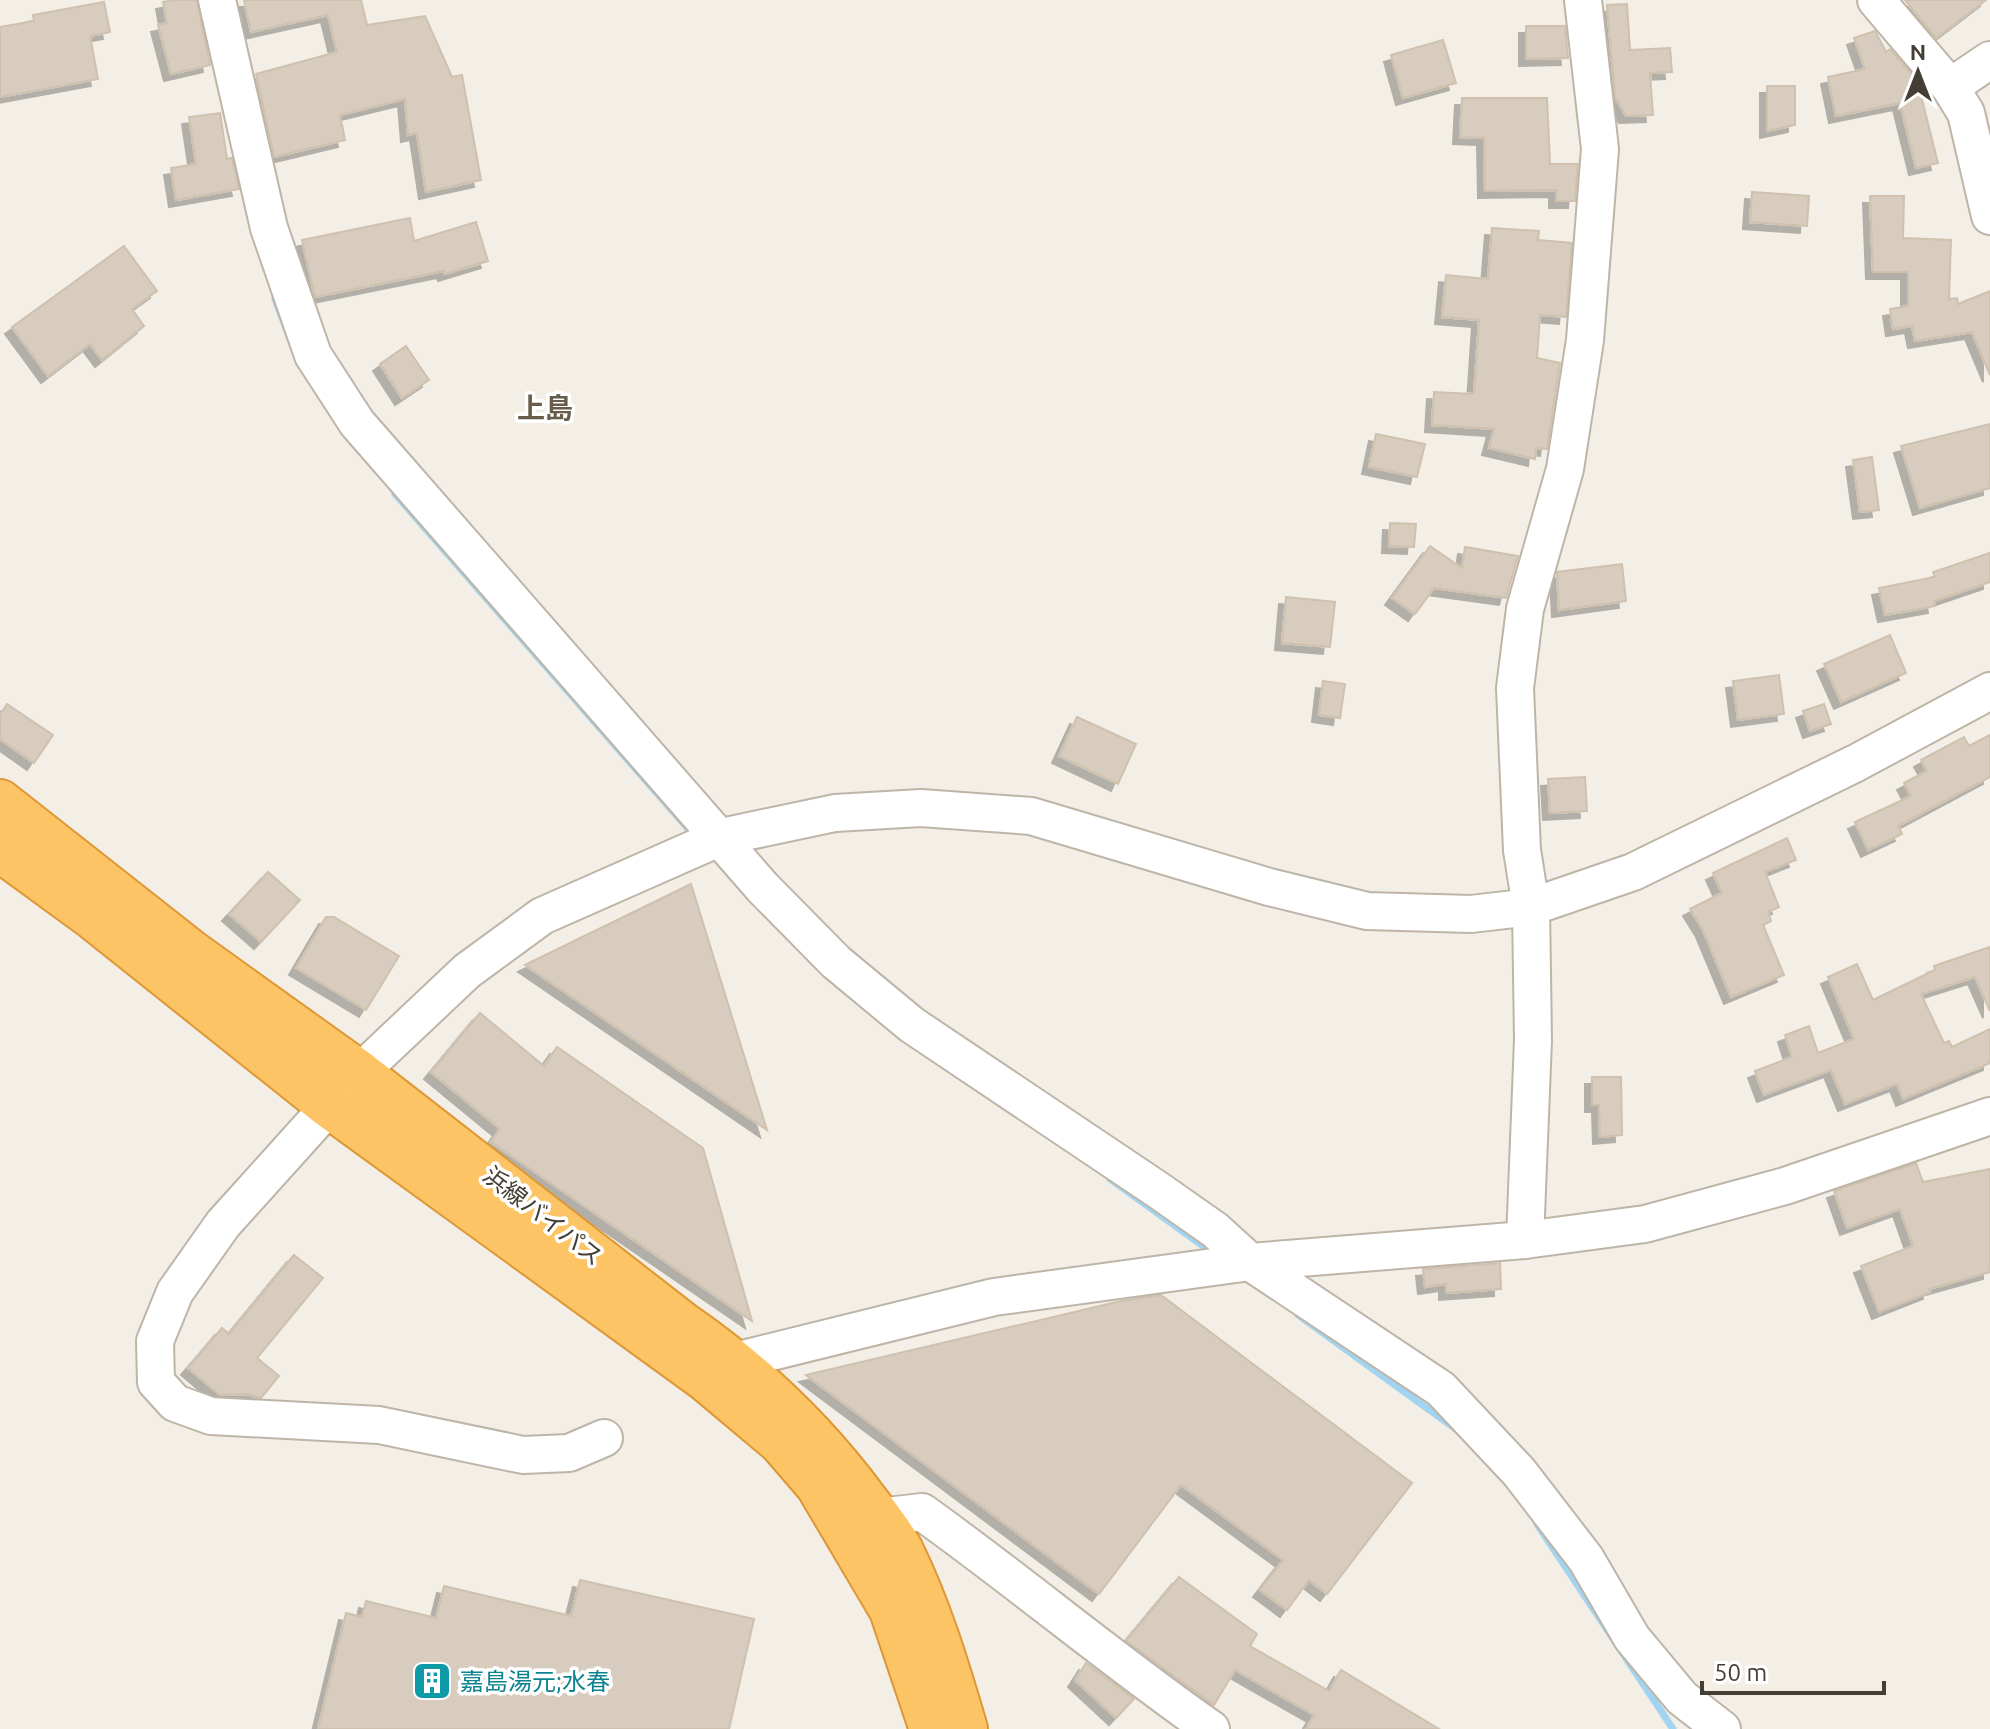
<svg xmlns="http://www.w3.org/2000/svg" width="1990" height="1729" viewBox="0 0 1990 1729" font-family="Ubuntu,'Noto Sans JP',sans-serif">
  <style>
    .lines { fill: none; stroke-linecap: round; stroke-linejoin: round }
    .stream { stroke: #a1d4f0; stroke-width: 7 }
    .building { fill: #d7ccbe; stroke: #cfc1ae; stroke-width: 2; filter: url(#shadow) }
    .minor-casing { stroke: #beb5a8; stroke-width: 40 }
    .highway-casing { stroke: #dd9735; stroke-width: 48 }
    .minor { stroke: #fff; stroke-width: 36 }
    .highway { stroke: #fdc466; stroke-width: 44 }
    .labels { text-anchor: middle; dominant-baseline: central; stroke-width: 7; stroke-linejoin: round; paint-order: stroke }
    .street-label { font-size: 24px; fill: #453e35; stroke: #fff }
    .culture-label { font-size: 24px; fill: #0d838f; stroke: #fff; text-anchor: start }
    .quarter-label { font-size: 28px; font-weight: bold; fill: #685c4c; stroke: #fff }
  </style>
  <defs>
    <filter id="shadow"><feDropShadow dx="-7" dy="7" stdDeviation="0" flood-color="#0004"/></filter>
  </defs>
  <rect width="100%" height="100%" fill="#f3eee6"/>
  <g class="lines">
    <g class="stream">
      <path d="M275,299L300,365"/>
      <path d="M395,494L690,831"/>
      <path d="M1110,1179L1214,1254"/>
      <path d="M1298,1315L1457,1430"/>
      <path d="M1537,1524L1673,1729"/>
    </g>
  </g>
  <g class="building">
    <path d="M173,0H197L210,65L171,74L158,25L167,23L163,2Z"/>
    <path d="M244,0H361L367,25L425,16L452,77L462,75L481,180L426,192L417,133L408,135L405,99L340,115L345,140L274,157L256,74L337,52L328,15L251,32Z"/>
    <path d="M1905,0H1986L1936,38Z"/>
    <path d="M104,2L110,32L90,36L98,79L0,97V27L34,21L33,15Z"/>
    <path d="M1627,4L1630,50L1670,48L1672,72L1650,73L1653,115L1626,116L1615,97L1607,5Z"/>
    <path d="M1526,26H1565L1568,58L1526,59Z"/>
    <path d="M1875,31L1886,52L1890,49L1917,80L1938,163L1916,168L1900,103L1836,116L1828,77L1865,69L1854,38Z"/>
    <path d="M1443,40L1456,83L1403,98L1391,55Z"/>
    <path d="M1767,86H1795V125L1767,131Z"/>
    <path d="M1462,98H1547L1550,164H1578L1575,201H1556V190L1485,191L1484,138L1460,137Z"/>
    <path d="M220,113L227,159L232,158L239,189L176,200L171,168L196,164L189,117Z"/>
    <path d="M1752,192L1809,196L1807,226L1750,222Z"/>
    <path d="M1870,196H1904L1903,238L1951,240L1949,299L1957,298L1958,304L1990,291V375L1972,332L1915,341L1912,326L1893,329L1890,309L1908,306V272H1873Z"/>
    <path d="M410,218L414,241L476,222L488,261L445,274L444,271L315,297L302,240Z"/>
    <path d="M1492,228L1539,231L1538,240L1572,243L1566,317L1540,315L1537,358L1560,363L1547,449L1536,448L1535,459L1489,448L1494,429L1432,425L1434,392L1474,394L1479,320L1442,317L1446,275L1488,279Z"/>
    <path d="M124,246L157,291L132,309L144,326L102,360L90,344L48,376L12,327Z"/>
    <path d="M406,346L429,380L402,398L380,364Z"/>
    <path d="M1990,424V488L1920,508L1901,446Z"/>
    <path d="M1376,434L1425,444L1417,477L1369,467Z"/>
    <path d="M1872,457L1879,510L1860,512L1853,460Z"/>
    <path d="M1390,523L1416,524L1414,547L1389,546Z"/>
    <path d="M1430,546L1462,568L1465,547L1518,556L1506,598L1434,588L1415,614L1392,598Z"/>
    <path d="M1990,553V582L1934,601L1935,606L1885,615L1879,588L1935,577L1933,572Z"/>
    <path d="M1622,564L1626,601L1559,610L1557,572Z"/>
    <path d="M1286,597L1335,602L1330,647L1282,643Z"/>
    <path d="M1890,635L1906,673L1841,702L1824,664Z"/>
    <path d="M1779,675L1784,714L1738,720L1733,681Z"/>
    <path d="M1323,681L1345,684L1340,718L1319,715Z"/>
    <path d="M7,704L53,735L34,763L0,739V715Z"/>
    <path d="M1824,704L1831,724L1810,731L1803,711Z"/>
    <path d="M1077,717L1136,744L1118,784L1059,756Z"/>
    <path d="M1990,735V777L1898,826L1902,834L1868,850L1855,822L1911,796L1904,783L1927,771L1921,760L1964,737L1969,746Z"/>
    <path d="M1585,777L1587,811L1550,813L1548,779Z"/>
    <path d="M1787,838L1796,860L1765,872L1779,907L1768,912L1771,921L1763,925L1784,975L1731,997L1703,930L1690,909L1722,893L1713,873Z"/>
    <path d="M268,872L300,900L261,942L229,914Z"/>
    <path d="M691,884L767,1130L525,965Z"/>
    <path d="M326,917H334L399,956L366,1010L296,968Z"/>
    <path d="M1990,947V1011L1975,977L1921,994L1944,1043L1949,1041L1952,1047L1990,1029V1063L1903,1099L1897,1084L1845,1104L1831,1070L1764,1095L1755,1071L1792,1057L1785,1035L1809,1026L1818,1053L1854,1039L1828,977L1857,964L1873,1000L1935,970L1934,966Z"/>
    <path d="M480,1013L544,1066L557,1047L703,1148L752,1321L491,1142L500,1129L431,1072Z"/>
    <path d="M1592,1077H1621L1622,1135L1600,1137L1599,1105H1592Z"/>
    <path d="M1916,1163L1923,1182L1990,1169V1272L1929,1289L1930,1292L1879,1312L1861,1266L1913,1246L1900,1209L1847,1228L1834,1191Z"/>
    <path d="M294,1255L323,1278L257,1358L279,1376L261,1398L246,1394L220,1395L188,1368L222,1328L229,1334Z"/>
    <path d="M1500,1263L1501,1289L1446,1293V1284L1425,1287L1423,1269Z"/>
    <path d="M1161,1295L1412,1483L1327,1594L1309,1580L1287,1610L1260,1590L1283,1560L1181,1485L1099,1594L806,1375L1121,1301Z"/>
    <path d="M1179,1577L1257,1634L1250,1646L1329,1691L1341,1670L1439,1729H1306L1314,1715L1235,1670L1214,1705L1126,1641Z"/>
    <path d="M580,1580L754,1619L729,1729H318L346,1613L362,1617L366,1601L436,1618L444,1586L571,1616Z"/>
    <path d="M1086,1663L1134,1699L1116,1718L1075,1680Z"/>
  </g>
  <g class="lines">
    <g class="minor-casing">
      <g id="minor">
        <path d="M217,0L269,228L313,355L357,423L763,888L836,962L912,1025L1158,1190L1215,1230L1250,1262L1441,1389L1519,1472L1586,1559L1632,1638L1682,1698L1722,1729"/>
        <path d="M1876,0L1950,87L1966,113L1990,216"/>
        <path d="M1950,87L1990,60"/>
        <path d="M1525,1240L1533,1040L1531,907L1522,850L1515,688L1525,609L1565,469L1585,340L1600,149L1583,0"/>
        <path d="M714,1374L735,1361L994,1297L1250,1262L1525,1240L1645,1224L1785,1186L1990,1116"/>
        <path d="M604,1438L569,1453L523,1455L379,1425L211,1416L175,1403L156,1382L155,1341L175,1292L223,1224L359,1073L467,971L542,916L721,837L835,813L921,808L1031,816L1269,887L1367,911L1471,914L1531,907L1633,872L1856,763L1990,691"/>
        <path d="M859,1530L878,1517L922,1512C1020,1582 1112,1660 1211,1729"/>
      </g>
    </g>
    <g class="highway-casing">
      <g id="highway">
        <path d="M0,802L193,954L359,1073L682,1324C753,1373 815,1432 866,1501C878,1517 892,1534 901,1551C929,1608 947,1668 965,1729"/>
        <path d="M0,849L93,917L330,1106L706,1379L781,1442L818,1485L892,1610L932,1729"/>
      </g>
    </g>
    <use href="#minor" class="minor"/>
    <use href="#highway" class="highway"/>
  </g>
  <defs>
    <g id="building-square" transform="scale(2)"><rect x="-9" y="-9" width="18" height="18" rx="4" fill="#0f9aa8" stroke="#fff"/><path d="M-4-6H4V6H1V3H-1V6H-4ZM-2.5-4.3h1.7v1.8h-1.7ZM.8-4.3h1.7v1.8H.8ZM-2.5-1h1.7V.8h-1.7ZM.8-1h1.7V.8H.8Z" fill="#fff"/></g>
  </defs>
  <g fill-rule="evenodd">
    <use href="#building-square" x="432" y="1681"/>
  </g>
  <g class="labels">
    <g class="street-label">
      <text transform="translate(543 1216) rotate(38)">浜線バイパス</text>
    </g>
    <g class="culture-label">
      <text x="460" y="1681">嘉島湯元;水春</text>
    </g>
    <g class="quarter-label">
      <text x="545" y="407">上島</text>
    </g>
  </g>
  <g transform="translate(1918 72)" stroke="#ffffff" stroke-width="6" paint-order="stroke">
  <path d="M0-6L14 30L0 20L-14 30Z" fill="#453e35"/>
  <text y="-12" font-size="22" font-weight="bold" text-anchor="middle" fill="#453e35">N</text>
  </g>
  <path d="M1702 1681v12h182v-12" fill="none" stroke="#453e35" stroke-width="4"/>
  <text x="1714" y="1681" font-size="24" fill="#453e35" stroke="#ffffff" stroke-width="6" paint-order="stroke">50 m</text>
</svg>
